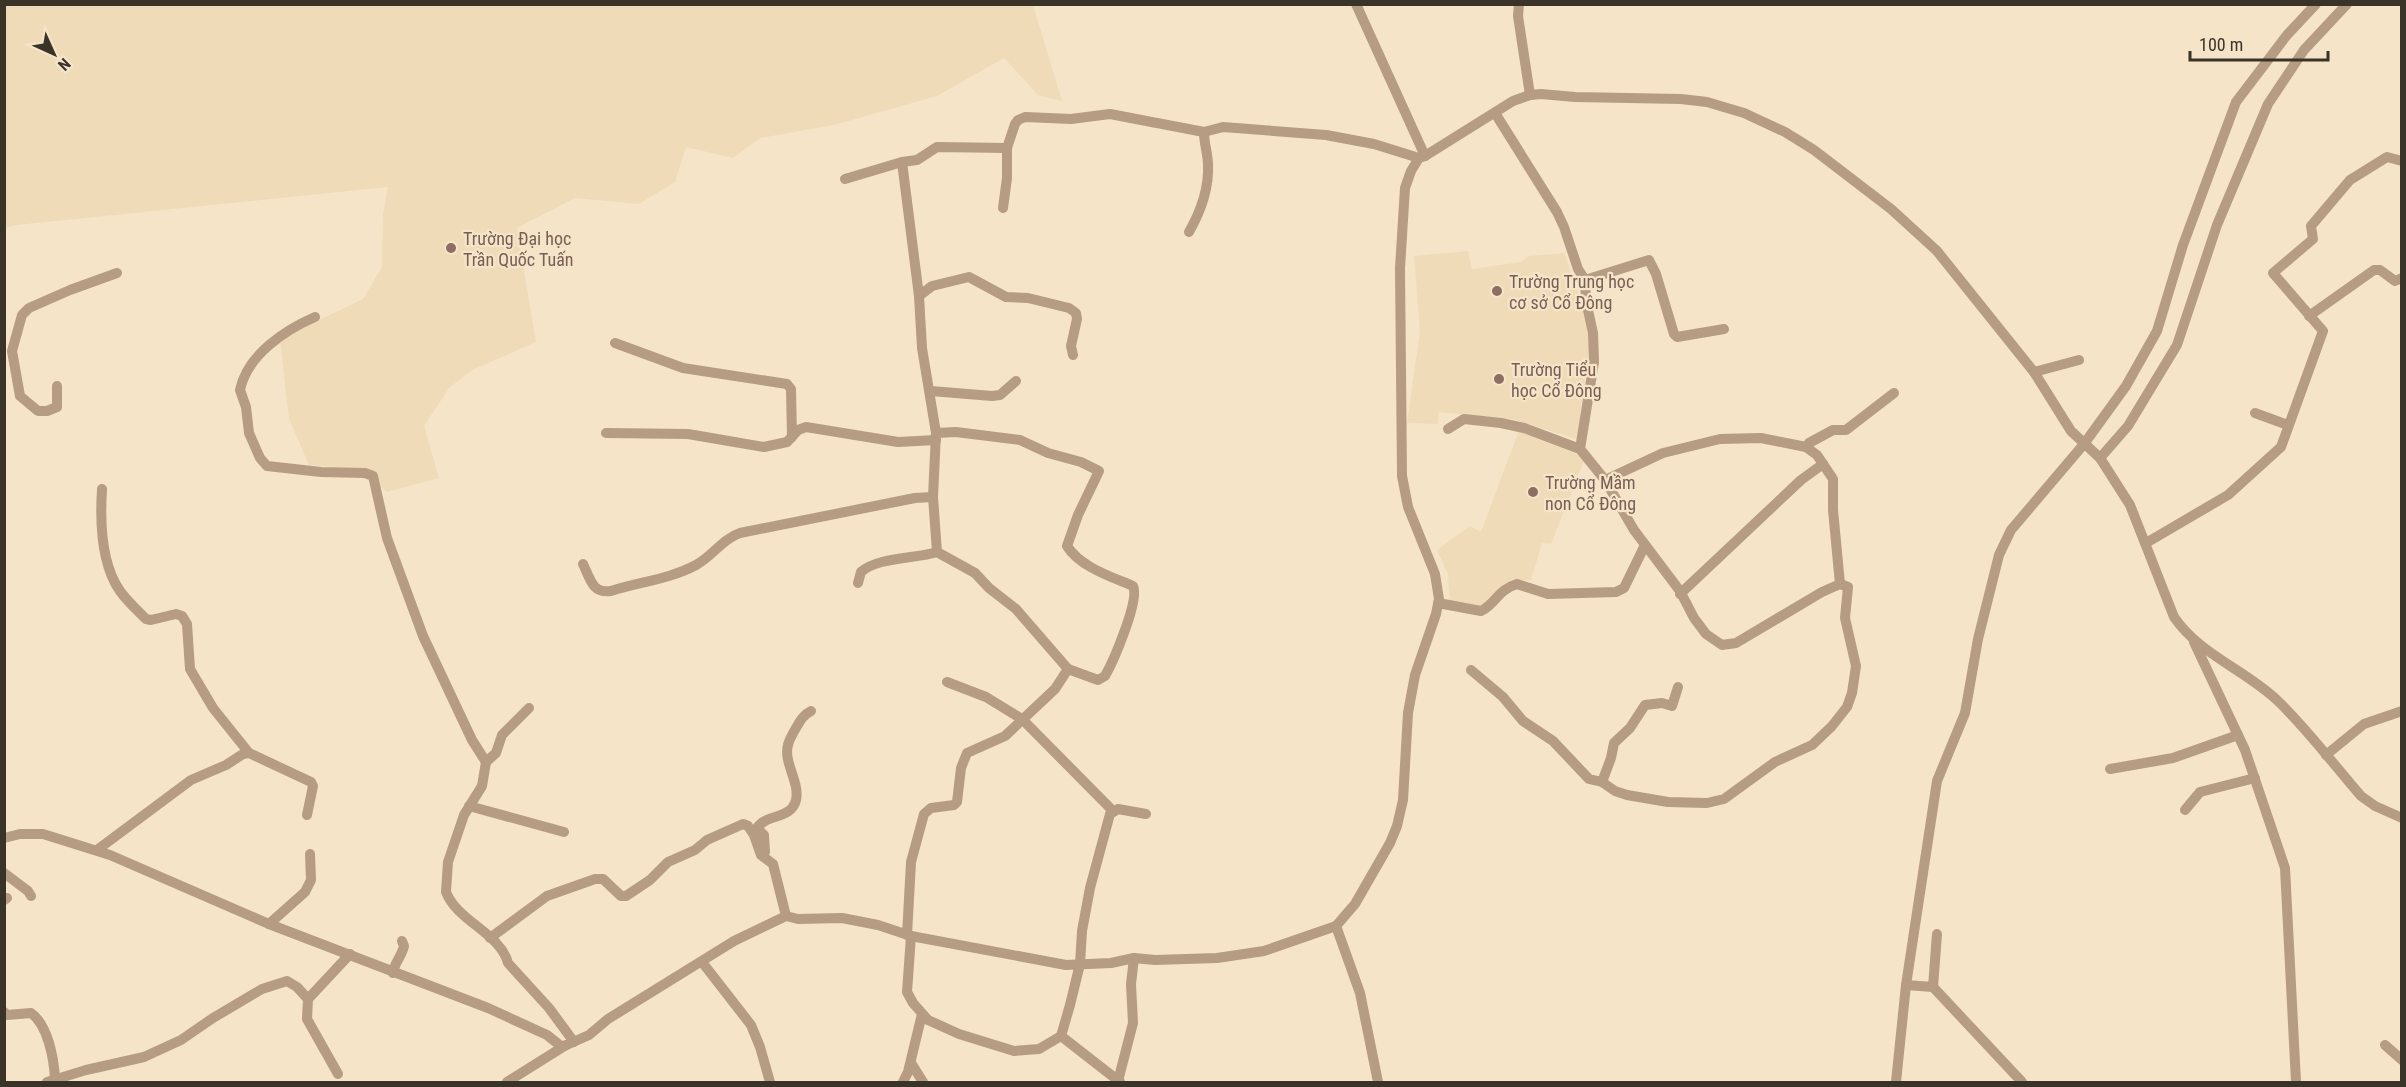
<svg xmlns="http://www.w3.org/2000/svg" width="2406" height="1087" viewBox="0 0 2406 1087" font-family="'Roboto Condensed',sans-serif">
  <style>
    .built { fill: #f0dbb8 }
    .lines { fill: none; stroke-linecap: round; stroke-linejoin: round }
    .minor { stroke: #b59c82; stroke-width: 10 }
    .education-dot { fill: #8d6e63; stroke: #f5e4c8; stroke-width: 2 }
    .labels { text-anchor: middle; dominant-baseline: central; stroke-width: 4.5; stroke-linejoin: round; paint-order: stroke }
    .education-label { font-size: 18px; fill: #785e54; stroke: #f5e4c8; text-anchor: start }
  </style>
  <rect width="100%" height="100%" fill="#f5e4c8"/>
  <g class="built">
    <path d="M5,5H1033L1062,101L1038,95L1004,58L937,96L834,125L760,138L733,158L686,147L675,182L639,204L575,198L517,228L536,342L472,370L449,388L424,426L439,478L387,492L362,469L309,465L289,419L280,339L363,299L382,267L383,214L388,187L17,225L5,228Z"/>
    <path d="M1468,251L1472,269L1521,262L1529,256L1564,253L1586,314L1589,347L1577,439L1512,419L1439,412L1438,424L1407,423L1420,331L1414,256Z"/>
    <path d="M1519,430L1575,451L1585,458L1551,544L1542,543L1531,580L1509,582L1498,588L1485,607L1450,602L1448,574L1437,550L1470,526L1481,532Z"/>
  </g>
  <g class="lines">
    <g class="minor">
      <path d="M1356,4L1425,156L1513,101L1530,95L1541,94L1575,97L1681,99L1707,102L1744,113L1785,132L1814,150L1891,209L1937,251L2034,372L2071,431L2100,458L2130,505L2174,617C2200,655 2246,670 2278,701C2308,730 2334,765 2361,796L2375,806L2402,818"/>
      <path d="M1519,4L1518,16L1530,95"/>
      <path d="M1495,113L1557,212L1564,227L1578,269L1585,280L1586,301L1593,333L1594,362L1580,449"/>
      <path d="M902,162L919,296L922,348L936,433L933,497L937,552"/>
      <path d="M845,179L902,162L917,160L937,147L1007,148"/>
      <path d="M1003,208L1007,178V148L1015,124L1018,120L1025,117L1071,119L1110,114L1204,132L1223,127L1326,135L1374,144L1419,158"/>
      <path d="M1189,232C1201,211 1209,189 1208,165C1208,154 1204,144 1204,132"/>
      <path d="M1585,280L1649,260L1656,274L1674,334L1677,337L1724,329"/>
      <path d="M919,296L932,286L969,277L1006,297L1028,298L1069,308L1076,313L1077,319L1071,346L1073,355"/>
      <path d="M2309,316L2374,270H2380L2395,281L2402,278"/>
      <path d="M315,317C285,330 247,355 240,390L246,407L249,433L260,458L267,466L321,472L365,473L373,476L387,538L423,636L472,740L486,762L482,786L464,815L448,862L446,892C457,921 500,933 508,963L549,1008L574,1042"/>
      <path d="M615,343L683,368L787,384L791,389L792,437"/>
      <path d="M2034,372L2079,360"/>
      <path d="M57,386V407L47,411H38L20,396L12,351L22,315L29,308L70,290L117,273"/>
      <path d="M931,391L992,396L1000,395L1016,381"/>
      <path d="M2255,413L2288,425"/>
      <path d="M1448,429L1464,419L1501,423L1524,428L1580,449L1605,480L1663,453L1720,439L1761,438L1806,447L1817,455L1833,479V510L1840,584"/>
      <path d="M606,433L688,434L764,447L787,442L798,430L806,427L898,442L936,440"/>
      <path d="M936,433L956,432L1020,440L1048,453L1081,462L1099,471L1078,515L1067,546C1080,567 1112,577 1133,586C1140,600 1113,662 1105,676L1098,680L1068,669"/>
      <path d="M1806,447L1809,443L1833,430H1846L1894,393"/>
      <path d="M2100,458L2128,426L2177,345L2217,225L2268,104L2304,50L2347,4"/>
      <path d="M102,489C100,521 101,564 120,591C127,601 137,610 146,619L151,620L176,614L182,616L187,624L190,669L213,708L249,753"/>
      <path d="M2146,543L2228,495L2281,447L2323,331L2273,273L2313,239L2311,226L2350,180L2387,157L2402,161"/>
      <path d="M583,564C590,578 592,594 611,591C639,582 670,579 696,565C713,556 722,539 740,533L915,498L933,497"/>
      <path d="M858,583L861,572C877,557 916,559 937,552L975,573L989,588L1016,609L1068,669L1055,689L1005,736L967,753L961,768L957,802L954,805L931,808L924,814L911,862L907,935"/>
      <path d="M1680,594L1801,480L1823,464"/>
      <path d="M1438,603L1481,611C1497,603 1497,590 1517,584L1548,594L1616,592L1624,588L1645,545"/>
      <path d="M2194,642L2245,750L2285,868L2296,1082"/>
      <path d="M1471,670L1503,697L1523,721L1553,741L1589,779L1602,782L1615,791L1627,795L1668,802L1707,803L1724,799L1775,762L1812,745L1832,726L1847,707L1852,693L1856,666L1845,618L1848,587L1840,584L1822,592L1736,643L1722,645L1706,634L1694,618L1680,591L1634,530L1605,480"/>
      <path d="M947,682L986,697L1022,719L1113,811"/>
      <path d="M2326,755L2364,724L2402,711"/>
      <path d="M486,762L496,753L502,735L529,708"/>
      <path d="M2110,769L2173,758L2238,735"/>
      <path d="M1602,782L1611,758L1614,743L1630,728L1645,705L1662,703L1672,706L1678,687"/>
      <path d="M469,806L564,832"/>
      <path d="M2185,810L2200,792L2255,778"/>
      <path d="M4,838L20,834H43L110,855L269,924L488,1008L547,1035L562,1047L589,1035L608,1019L734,941L786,916L798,919L842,918L878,925L911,936L1066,965L1111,963L1134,958L1155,960L1217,958L1264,951L1336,926L1355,904L1390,843L1397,826L1403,800L1408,713L1415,675L1436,614L1439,599L1435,574L1408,507L1402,476L1400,268L1405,188L1411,171L1419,158L1425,156"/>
      <path d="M97,850L191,780L226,765L243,754L249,753L311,782L313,786L307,815"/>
      <path d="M765,852L764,835L757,828C767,813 791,820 796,800C800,782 783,762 788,745C789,740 793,733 796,728C800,721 803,715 811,711"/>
      <path d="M4,873L28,891L31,896"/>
      <path d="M4,900L7,898"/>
      <path d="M269,924L305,892L311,880L310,854"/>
      <path d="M1336,926L1360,993L1378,1082"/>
      <path d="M911,936L907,992L913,1003L928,1020L959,1034L1014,1051L1039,1049L1061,1036L1070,1005L1080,964L1082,931L1090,888L1110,814L1118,809L1146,814"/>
      <path d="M490,938L547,896L595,879H603L621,896H626L650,880L668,862L695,850L707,840L743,824L748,826L754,835L761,855L773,864L786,916"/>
      <path d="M702,962L751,1025L760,1047L770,1082"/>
      <path d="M393,973C394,963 402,956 404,946L402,941"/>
      <path d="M1906,985L1933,987L2022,1082"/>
      <path d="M1933,987L1937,934"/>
      <path d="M308,999L350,954"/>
      <path d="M4,1012L7,1015L31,1013C48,1025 54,1059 55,1079"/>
      <path d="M1061,1036L1120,1082"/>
      <path d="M2385,1045L2402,1060"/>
      <path d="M911,1063L923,1082"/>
      <path d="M1118,1081L1133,1023L1131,984L1134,958"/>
      <path d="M47,1082L86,1070L144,1057L181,1040L213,1018L262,989L287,981L297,987L308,999L307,1019L338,1074"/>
      <path d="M507,1082L566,1045"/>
      <path d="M903,1082L908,1072L922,1014"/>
      <path d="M1896,1082L1906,985L1937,781L1965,713L1978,639L1999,555L2011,530L2084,444L2126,386L2157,331L2183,245L2236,102L2287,35L2316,4"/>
    </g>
  </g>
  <g class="education-dot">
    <circle cx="451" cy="248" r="6"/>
    <circle cx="1497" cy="291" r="6"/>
    <circle cx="1499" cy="379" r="6"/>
    <circle cx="1533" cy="492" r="6"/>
  </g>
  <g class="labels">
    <g class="education-label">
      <text x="463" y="238">Trường Đại học<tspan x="463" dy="21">Trần Quốc Tuấn</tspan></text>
      <text x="1509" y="281">Trường Trung học<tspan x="1509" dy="21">cơ sở Cổ Đông</tspan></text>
      <text x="1511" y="369">Trường Tiểu<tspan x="1511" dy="21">học Cổ Đông</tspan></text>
      <text x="1545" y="482">Trường Mầm<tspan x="1545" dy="21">non Cổ Đông</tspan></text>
    </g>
  </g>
  <rect width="2406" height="1087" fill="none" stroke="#3a3328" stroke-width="12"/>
  <g transform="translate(54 54) rotate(135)" stroke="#f5e4c8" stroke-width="4.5" paint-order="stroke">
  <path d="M0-4.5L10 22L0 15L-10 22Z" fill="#3a3328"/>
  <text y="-9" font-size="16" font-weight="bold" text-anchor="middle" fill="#3a3328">N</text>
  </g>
  <path d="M2190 51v9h138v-9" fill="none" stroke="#3a3328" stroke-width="3"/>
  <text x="2199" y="51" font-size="18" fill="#3a3328" stroke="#f5e4c8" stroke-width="4.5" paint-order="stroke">100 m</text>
</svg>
